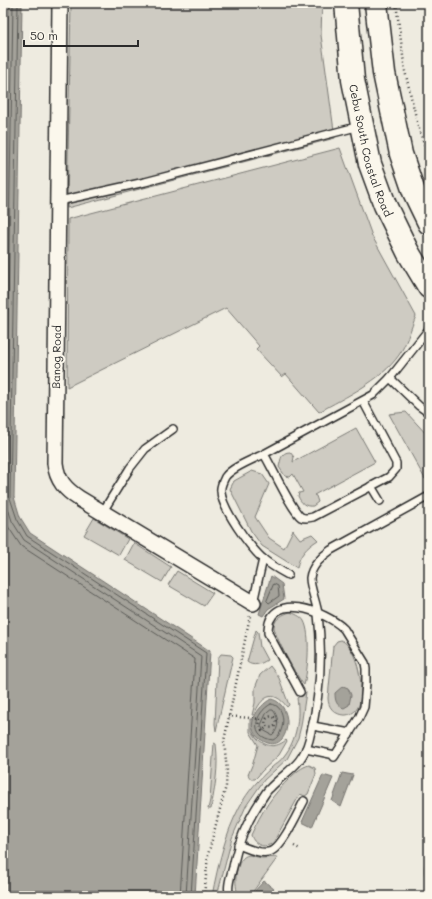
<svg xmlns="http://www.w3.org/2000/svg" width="432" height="899" viewBox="0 0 432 899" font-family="Mali,sans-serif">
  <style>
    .grass { fill: #cecbc2; stroke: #7c7b76 }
    .water { fill: #a4a29a; stroke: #74726e }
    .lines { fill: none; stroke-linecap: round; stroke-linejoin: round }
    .shore { stroke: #5b5b57; stroke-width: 1 }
    .lane-casing { stroke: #2b2b2b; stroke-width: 10 }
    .street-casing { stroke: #2b2b2b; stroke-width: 18 }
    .highway-casing { stroke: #2b2b2b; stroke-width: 25 }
    .path { stroke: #2b2b2b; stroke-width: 2.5; stroke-dasharray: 1 3; stroke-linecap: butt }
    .lane { stroke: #fbf7ec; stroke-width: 7 }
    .street { stroke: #fbf7ec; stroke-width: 15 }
    .highway { stroke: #fbf7ec; stroke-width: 22 }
    .labels { text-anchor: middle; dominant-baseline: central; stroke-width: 4; stroke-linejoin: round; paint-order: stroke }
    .street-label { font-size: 11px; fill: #2b2b2b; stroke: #fbf7ec }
  </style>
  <rect width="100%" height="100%" fill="#eeebe0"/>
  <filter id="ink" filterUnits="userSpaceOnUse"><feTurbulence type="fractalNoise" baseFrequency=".025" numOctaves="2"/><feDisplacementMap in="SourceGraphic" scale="8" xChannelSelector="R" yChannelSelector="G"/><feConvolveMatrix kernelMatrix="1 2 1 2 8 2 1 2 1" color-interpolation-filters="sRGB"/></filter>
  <g filter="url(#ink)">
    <g class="grass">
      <path d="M71,3H322L321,35L335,138L67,208Z"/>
      <path d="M340,148L372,236L416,316C411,328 406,345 399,355C381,381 345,397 319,412L286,374L282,377L256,349L259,346L226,308L67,387L68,219Z"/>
      <path d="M406,412L429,437V477L425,479L389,414Z"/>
      <path d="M356,428L375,462L314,495L316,496L318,502L313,506C305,507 301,503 298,496L299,493L303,492L293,474L290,477L285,476L279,467C281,459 281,452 290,452L294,457L293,462Z"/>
      <path d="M252,471L262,474L269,484L255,517L269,538L284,548L293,530L300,539L312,534L318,540C307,547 299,555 297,568L262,546L251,531L230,489L234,481Z"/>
      <path d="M94,518L128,539L119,555L84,535Z"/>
      <path d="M134,543L171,567L162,582L125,560Z"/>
      <path d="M177,571L213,593L204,606L168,585Z"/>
      <path d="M290,612C295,614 301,616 304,621C311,634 308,670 304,685C298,679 273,634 274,626C275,618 284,614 290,612Z"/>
      <path d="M256,630L258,632L260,647L267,660C261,664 253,667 247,662Z"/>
      <path d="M341,640C358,648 365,690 359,705C352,722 328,716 328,698L333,646L337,641Z"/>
      <path d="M221,654L231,655L233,657L216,731L215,724L218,658Z"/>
      <path d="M270,666L279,678L289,705L287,707C273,688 261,697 254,715H252L255,703V688L260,675Z"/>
      <path d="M306,692L301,726L298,738L287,759L264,780L246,806L232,838L217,896H212C218,865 225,834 240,806C248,791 259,779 271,768C275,764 281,761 284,756C297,740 300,717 297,698Z"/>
      <path d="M250,719H252V731C260,745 273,751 286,740L287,741L279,755L261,772L258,776L255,779H251L248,775L253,763L258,745L250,732Z"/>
      <path d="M214,743L216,744C219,769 215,785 211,809H208L210,800Z"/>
      <path d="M309,765L315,768L316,774L308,794L305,796L300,794L273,843C264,849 254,845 251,835C262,811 272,795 291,777C296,772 302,767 309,765Z"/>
      <path d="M249,855L262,858L278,857L254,890L247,896H239C233,886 235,857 249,855Z"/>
    </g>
    <g class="water">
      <path d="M3,3H22L14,497L20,517L30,533L210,651L195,896H3Z"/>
      <path d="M271,576L282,584L284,599L268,609L263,616L259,614Z"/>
      <path d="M343,686L348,688L351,695L349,705L344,708C336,706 335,700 335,693Z"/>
      <path d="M271,699C297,704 290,760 260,739C243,727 258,706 271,699Z"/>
      <path d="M342,773L353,775L341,807L332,801Z"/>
      <path d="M323,775L333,778L312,827L302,822Z"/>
      <path d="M429,859V881C423,875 423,865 429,859Z"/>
      <path d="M264,881L274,889L267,896H250Z"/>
    </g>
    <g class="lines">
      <g class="shore">
        <path d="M13,3L5,499L12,521L24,540L201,656L186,896"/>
        <path d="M18,3L10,498L17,519L27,536L206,653L191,896"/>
        <path d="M3,263L7,3"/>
        <path d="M3,512L7,525L21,546L195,659L180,896"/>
        <path d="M274,584L278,586L279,596L269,603L267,601Z"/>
        <path d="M271,704C287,705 286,734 273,740C249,737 254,713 271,704Z"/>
        <path d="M271,710H273C279,717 280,729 272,735L263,730L261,725L266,714Z"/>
      </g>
      <g class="lane-casing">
        <g id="lane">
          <path d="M59,201L145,182L360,126"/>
          <path d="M390,378L419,406L429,413"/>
          <path d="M363,401L396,463V469L389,477L313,517C309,518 305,519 301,517C292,511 271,465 264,454L373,395L390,378L429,329"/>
          <path d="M264,454C254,459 232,467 225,477C223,481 220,487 221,491C221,508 250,547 262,558C270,565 279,570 288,575"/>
          <path d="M371,486L380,501"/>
          <path d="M102,513L130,468L145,449L173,429"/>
          <path d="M253,603L263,559"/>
          <path d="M300,692L268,633C267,589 326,611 344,629L365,663L366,669V683L364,707L359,718L334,757"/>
          <path d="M313,726L350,733"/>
          <path d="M306,749L335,755"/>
          <path d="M238,845C247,848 259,854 268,852C281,851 298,812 304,801"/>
          <path d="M230,896C226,888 231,875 233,867C238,842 247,821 261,800C264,796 266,791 270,788C287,770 302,766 309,740C320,699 323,656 318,614C317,604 310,588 310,578C311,567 322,556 331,550L429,496"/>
        </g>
      </g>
      <g class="street-casing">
        <path id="street" d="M60,3L55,463C57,481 66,490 80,499L253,603"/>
      </g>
      <g class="highway-casing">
        <g id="highway">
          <path id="s1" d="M346,3L353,80L370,164L385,205L408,252L429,287"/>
          <path d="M376,3L384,73L401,154L414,192L429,223"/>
        </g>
      </g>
      <g class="path">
        <path d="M396,3L405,71L418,126L429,159"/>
        <path d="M228,716L260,719L259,725L262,731L267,727"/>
        <circle cx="271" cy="722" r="5.5"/>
        <path d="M294,846L300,849"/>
        <path d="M204,896L208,855L226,786L227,771L224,741L250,616"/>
      </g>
      <use href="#lane" class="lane"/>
      <use href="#street" class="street"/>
      <use href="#highway" class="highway"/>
    </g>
  </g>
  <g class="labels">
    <g class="street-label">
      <text stroke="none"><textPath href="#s1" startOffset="150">Cebu South Coastal Road</textPath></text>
      <text transform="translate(56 357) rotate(-89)">Banog Road</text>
    </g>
  </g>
  <rect width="432" height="899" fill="none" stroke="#fbf7ec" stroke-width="16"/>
  <rect x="8" y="8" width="416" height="883" fill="none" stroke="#2b2b2b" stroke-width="1.5" filter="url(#ink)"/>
  <path d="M24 40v6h114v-6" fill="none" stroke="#2b2b2b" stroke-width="2"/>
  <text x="30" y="40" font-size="12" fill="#2b2b2b" stroke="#fbf7ec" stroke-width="3" paint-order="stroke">50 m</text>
</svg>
